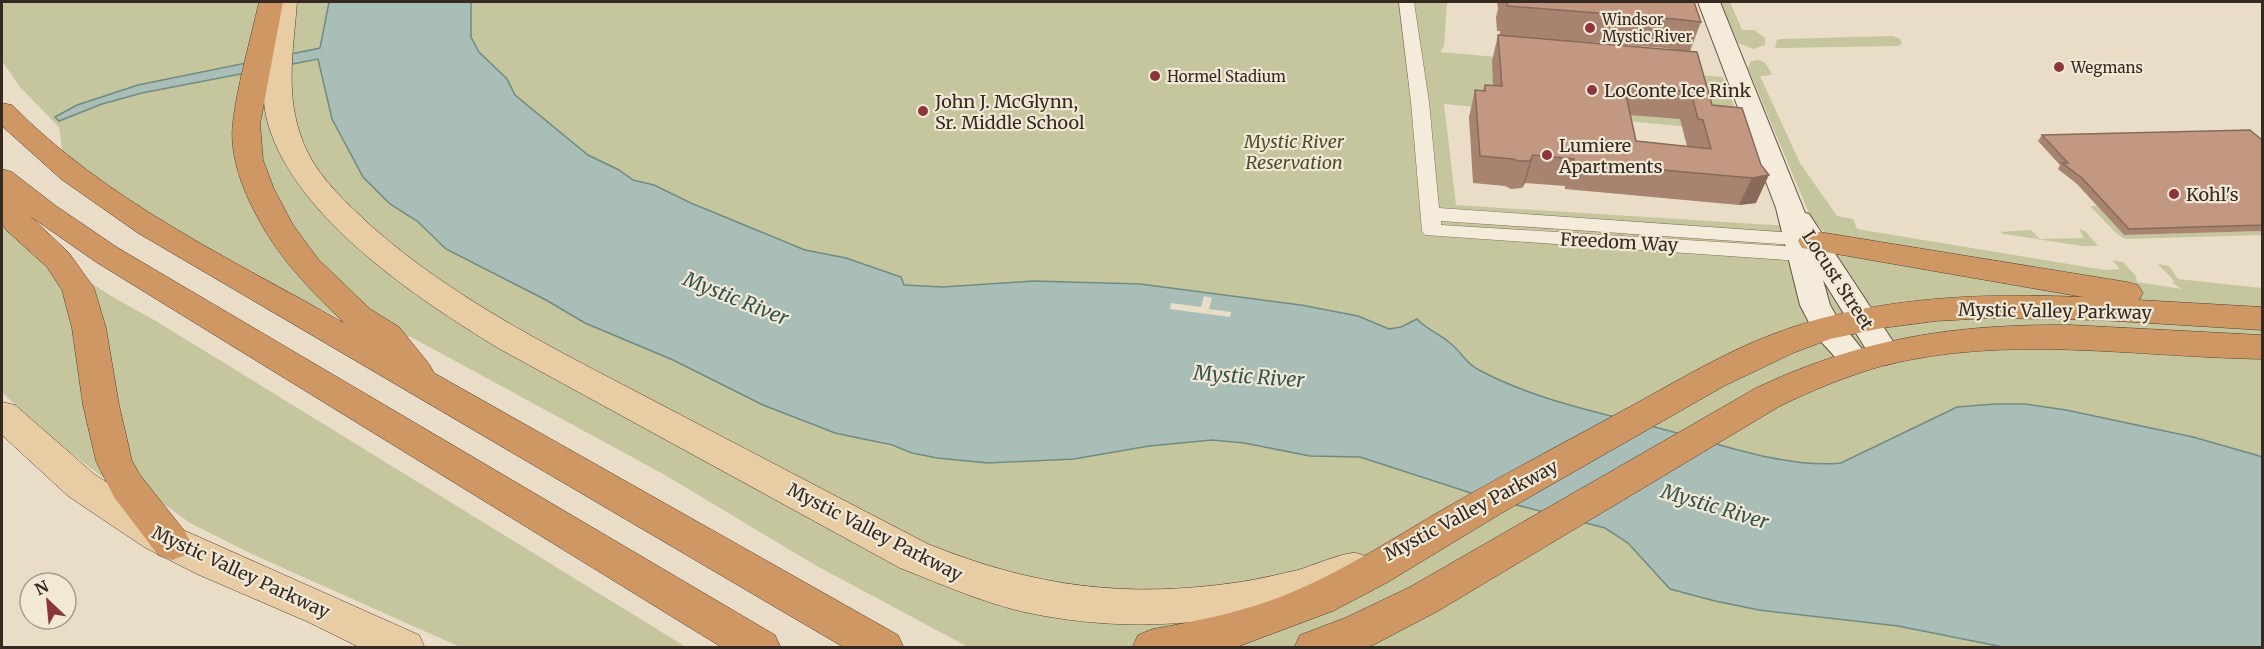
<svg xmlns="http://www.w3.org/2000/svg" width="2264" height="649" viewBox="0 0 2264 649" font-family="Merriweather,serif">
  <style>
    .green { fill: #c5c69d }
    .water { fill: #a8beb6; stroke: #708b82; stroke-width: 1.5 }
    .pier { fill: #e9ddc8 }
    .lines { fill: none; stroke-linecap: round; stroke-linejoin: round }
    .street-casing { stroke: #836f5f; stroke-width: 1 }
    .secondary-casing { stroke: #655142; stroke-width: 2 }
    .primary-casing { stroke: #523e32; stroke-width: 1 }
    .highway-casing { stroke: #523e32; stroke-width: 1 }
    .street { fill: #f5ebda; fill-rule: evenodd }
    .secondary { fill: #f5ebda; fill-rule: evenodd }
    .primary { fill: #e8cda4; fill-rule: evenodd }
    .highway { fill: #ce9763; fill-rule: evenodd }
    .wall { fill: #a88370; fill-rule: evenodd }
    .shaded-wall { fill: #886a5b }
    .building { fill: #c39882; stroke: #886a5b; stroke-width: 1.5; fill-rule: evenodd }
    .poi-dot { fill: #8b363d; stroke: #f2e8d6; stroke-width: 2 }
    .labels { text-anchor: middle; dominant-baseline: central; stroke-width: 4.5; stroke-linejoin: round; paint-order: stroke }
    .far-poi-label { font-size: 15px; fill: #352921; stroke: #f2e8d6; text-anchor: start }
    .poi-label { font-size: 18px; fill: #352921; stroke: #f2e8d6; text-anchor: start }
    .park-label { font-size: 18px; font-style: italic; fill: #494f2a; stroke: #f2e8d6 }
    .street-label { font-size: 18px; fill: #352921; stroke: #f2e8d6 }
    .water-label { font-size: 20px; font-style: italic; fill: #32534e; stroke: #f2e8d6 }
  </style>
  <rect width="100%" height="100%" fill="#e9ddc8"/>
  <g class="green">
    <path d="M2,2H329L320,48L138,85L77,105L55,117L59,121L102,104L142,93L318,59L332,119L363,177L390,204L417,221L458,255L546,300L585,323L673,360L763,405L819,428L937,458L988,463L1074,459L1149,446L1212,440L1244,443L1310,456L1360,457L1471,493L1605,528L1628,543L1670,589L1686,593L1759,610L1898,626L2003,647H968L815,565L665,475L411,337L367,332L315,306L273,289L184,237L63,156L59,127L20,87L2,61Z"/>
    <path d="M471,2H1447L1444,46L1440,52L1723,77L1744,132L1444,104L1456,205L1788,226L1826,234L1811,218L1748,68L1750,62C1763,57 1767,64 1772,75L1760,76L1800,163L1837,216L1853,219L1857,229L2105,270L2120,269L2112,260L2123,262L2136,276L2137,282L2182,289L2171,282H2175L2158,264L2169,266L2178,279L2262,288V457L2193,437L2066,410L2025,404H1995L1957,407L1841,463C1789,469 1717,443 1667,430C1604,413 1538,401 1480,371C1463,362 1454,345 1439,335C1430,329 1424,327 1417,319L1401,327L1389,329L1358,316L1301,305L1140,284L1033,281L943,287L904,285L846,258L805,250L752,229L654,185L633,180L619,170L588,155L515,95L507,79L479,52L471,37Z"/>
    <path d="M1720,2H1730L1742,30H1754L1765,38V45L1753,49L1738,43Z"/>
    <path d="M1893,36L1900,39L1902,44L1897,46L1775,48L1777,40L1780,39Z"/>
    <path d="M2090,206H2097L2124,235L2262,231V235L2125,239L2116,233Z"/>
    <path d="M2,224L111,296L156,321L686,647H460L252,554L190,523L153,496L102,477L38,427L2,392Z"/>
    <path d="M2079,229L2085,231L2098,246H2082L2004,234L2000,232L2031,230L2040,239L2084,238Z"/>
  </g>
  <path class="water" d="M329,2H471V37L479,52L507,79L515,95L588,155L619,170L633,180L654,185L691,203L805,250L846,258L901,277L904,285L943,287L1033,281L1140,284L1301,305L1358,316L1389,329L1401,327L1417,319C1427,330 1439,333 1450,343C1462,352 1465,363 1479,370C1537,401 1603,413 1666,430C1716,443 1789,469 1841,463L1957,407L1995,404H2025L2066,410L2193,437L2256,455L2262,457V647H2003L1898,626L1759,610L1715,601L1670,589L1628,543L1605,528L1471,493L1360,457L1310,456L1244,443L1212,440L1149,446L1074,459L988,463L937,458L912,453L892,445L835,433L763,405L673,360L585,323L546,300L446,249L417,221L390,204L363,177L332,119L318,59L142,93L102,104L59,121L55,117L77,105L138,85L320,48Z"/>
  <path class="pier" d="M1204,296L1212,298L1209,309L1231,312L1230,317L1170,309L1171,303L1201,307Z"/>
  <g class="lines">
    <g class="street-casing">
      <path id="street" d="M1399,2H1414L1429,102L1439,208L1810,234L1817,235L1820,240L1817,245L1810,246L1441,221V225L1815,248L1822,250L1825,255L1822,260L1815,262L1425,235L1422,231L1411,102Z"/>
    </g>
    <g class="secondary-casing">
      <path id="secondary" d="M1698,2H1720L1805,213L1809,214L1896,346L1900,354L1896,362L1885,365L1874,362L1823,280L1830,305L1839,321L1872,361L1868,369L1857,372L1846,369L1816,336L1800,305L1776,208Z"/>
    </g>
    <g class="primary-casing">
      <g id="primary">
        <path d="M273,2H297C293,56 283,102 308,153C322,181 348,204 370,225C460,305 569,356 675,412C759,456 843,500 928,544C1034,587 1127,599 1240,582C1260,579 1280,574 1298,570C1311,566 1345,552 1355,553C1359,553 1364,556 1368,557L1374,569L1368,581C1253,621 1145,638 1024,612C981,602 941,584 900,568L498,348C418,299 296,219 268,124C257,86 269,41 273,2Z"/>
        <path d="M2,402L15,405L94,474L172,525L419,635L425,648H361L306,621L197,574L144,547L68,496L2,435Z"/>
      </g>
    </g>
    <g class="highway-casing">
      <g id="highway">
        <path d="M259,2H283L260,124L263,160L274,189L293,225L318,259L370,309L399,327L429,364L434,373L898,635L904,648H845L138,233L61,179L2,126V103L12,105C105,200 229,258 344,323C329,307 311,291 297,274C265,238 226,172 233,122C238,82 250,42 259,2Z"/>
        <path d="M2,169L12,172L56,206L118,248L775,635L781,648H723L96,262L30,216L69,253L94,288L106,328L119,405L132,461L140,475L186,533L191,544L186,555L172,560L158,555L114,497L96,461L83,405L72,328L62,290L47,267L6,230L2,223Z"/>
        <path d="M1813,231L2127,282L2138,285L2143,293L2139,300L2262,307V330L2100,320L1990,318L1936,321L1882,328L1830,339L1793,353L1724,386L1500,514L1388,582L1333,611L1234,648H1132L1138,635L1153,629C1197,621 1243,612 1285,595C1343,572 1395,537 1449,506C1510,471 1573,438 1635,404C1686,376 1737,345 1793,327C1887,296 1985,293 2083,297L1802,248L1798,241L1802,234Z"/>
        <path d="M2070,325L2262,335V359C2135,357 2007,334 1882,366C1847,376 1813,390 1780,406L1438,611L1375,644L1365,648H1294L1300,635L1345,618L1410,587L1756,388C1862,338 1954,324 2070,325Z"/>
      </g>
    </g>
    <use href="#street" class="street"/>
    <use href="#secondary" class="secondary"/>
    <use href="#primary" class="primary"/>
    <use href="#highway" class="highway"/>
  </g>
  <g class="wall">
    <path d="M1497,2H1694L1701,22L1690,51L1712,105L1742,108L1756,203L1739,205L1565,189V186L1525,183L1522,188L1511,189L1505,186L1473,183L1469,117L1475,90H1483L1485,85H1493L1492,61L1498,35H1500V31H1497L1496,17L1498,9ZM1550,39L1664,48L1678,50ZM1630,115L1680,119L1687,146L1636,141Z"/>
    <path d="M2042,135L2262,140V231L2124,235L2077,184L2058,169L2060,165L2038,141Z"/>
  </g>
  <g class="shaded-wall">
    <path d="M1533,155L1525,183L1522,188L1530,161Z"/>
    <path d="M1769,175L1756,203L1739,205L1752,178Z"/>
  </g>
  <g class="building">
    <path d="M1504,2H1694L1701,22L1674,19L1507,6V2Z"/>
    <path d="M1498,35L1697,52L1712,105L1742,108L1761,165L1769,175L1752,178L1574,162V159L1533,155L1530,161H1518L1513,159L1480,156L1475,90L1485,91V85L1502,86ZM1624,86L1691,92L1698,119L1703,120L1711,149L1636,141Z"/>
    <path d="M2250,130L2262,140V225L2129,229L2082,178L2062,163H2068L2042,135Z"/>
  </g>
  <g class="poi-dot">
    <circle cx="1590" cy="28" r="6"/>
    <circle cx="2059" cy="67" r="6"/>
    <circle cx="1155" cy="76" r="6"/>
    <circle cx="1592" cy="90" r="6"/>
    <circle cx="923" cy="111" r="6"/>
    <circle cx="1547" cy="155" r="6"/>
    <circle cx="2174" cy="194" r="6"/>
  </g>
  <g class="labels">
    <g class="far-poi-label">
      <text x="1602" y="19">Windsor<tspan x="1602" dy="17">Mystic River</tspan></text>
      <text x="2071" y="67">Wegmans</text>
      <text x="1167" y="76">Hormel Stadium</text>
    </g>
    <g class="poi-label">
      <text x="1604" y="90">LoConte Ice Rink</text>
      <text x="935" y="101">John J. McGlynn,<tspan x="935" dy="21">Sr. Middle School</tspan></text>
      <text x="1559" y="145">Lumiere<tspan x="1559" dy="21">Apartments</tspan></text>
      <text x="2186" y="194">Kohl's</text>
    </g>
    <g class="park-label">
      <text x="1294" y="141">Mystic River<tspan x="1294" dy="21">Reservation</tspan></text>
    </g>
    <g class="street-label">
      <text transform="translate(1619 242) rotate(3)">Freedom Way</text>
      <text transform="translate(1838 280) rotate(57)">Locust Street</text>
      <text transform="translate(2055 311) rotate(1)">Mystic Valley Parkway</text>
      <text transform="translate(1471 510) rotate(-28)">Mystic Valley Parkway</text>
      <text transform="translate(875 532) rotate(27)">Mystic Valley Parkway</text>
      <text transform="translate(241 572) rotate(25)">Mystic Valley Parkway</text>
    </g>
    <g class="water-label">
      <text transform="translate(736 298) rotate(22)">Mystic River</text>
      <text transform="translate(1249 376) rotate(4)">Mystic River</text>
      <text transform="translate(1715 506) rotate(17)">Mystic River</text>
    </g>
  </g>
  <rect width="2264" height="649" fill="none" stroke="#352921" stroke-width="6"/>
  <g transform="translate(48 601) rotate(334)"><circle r="28" fill="#f2e8d6" stroke="#a69c8e" stroke-width="1.5"/>
  <path d="M0-4.5L10 22L0 15L-10 22Z" fill="#8b363d"/>
  <text y="-9" font-size="16" font-weight="bold" text-anchor="middle" fill="#352921">N</text>
  </g>
</svg>
